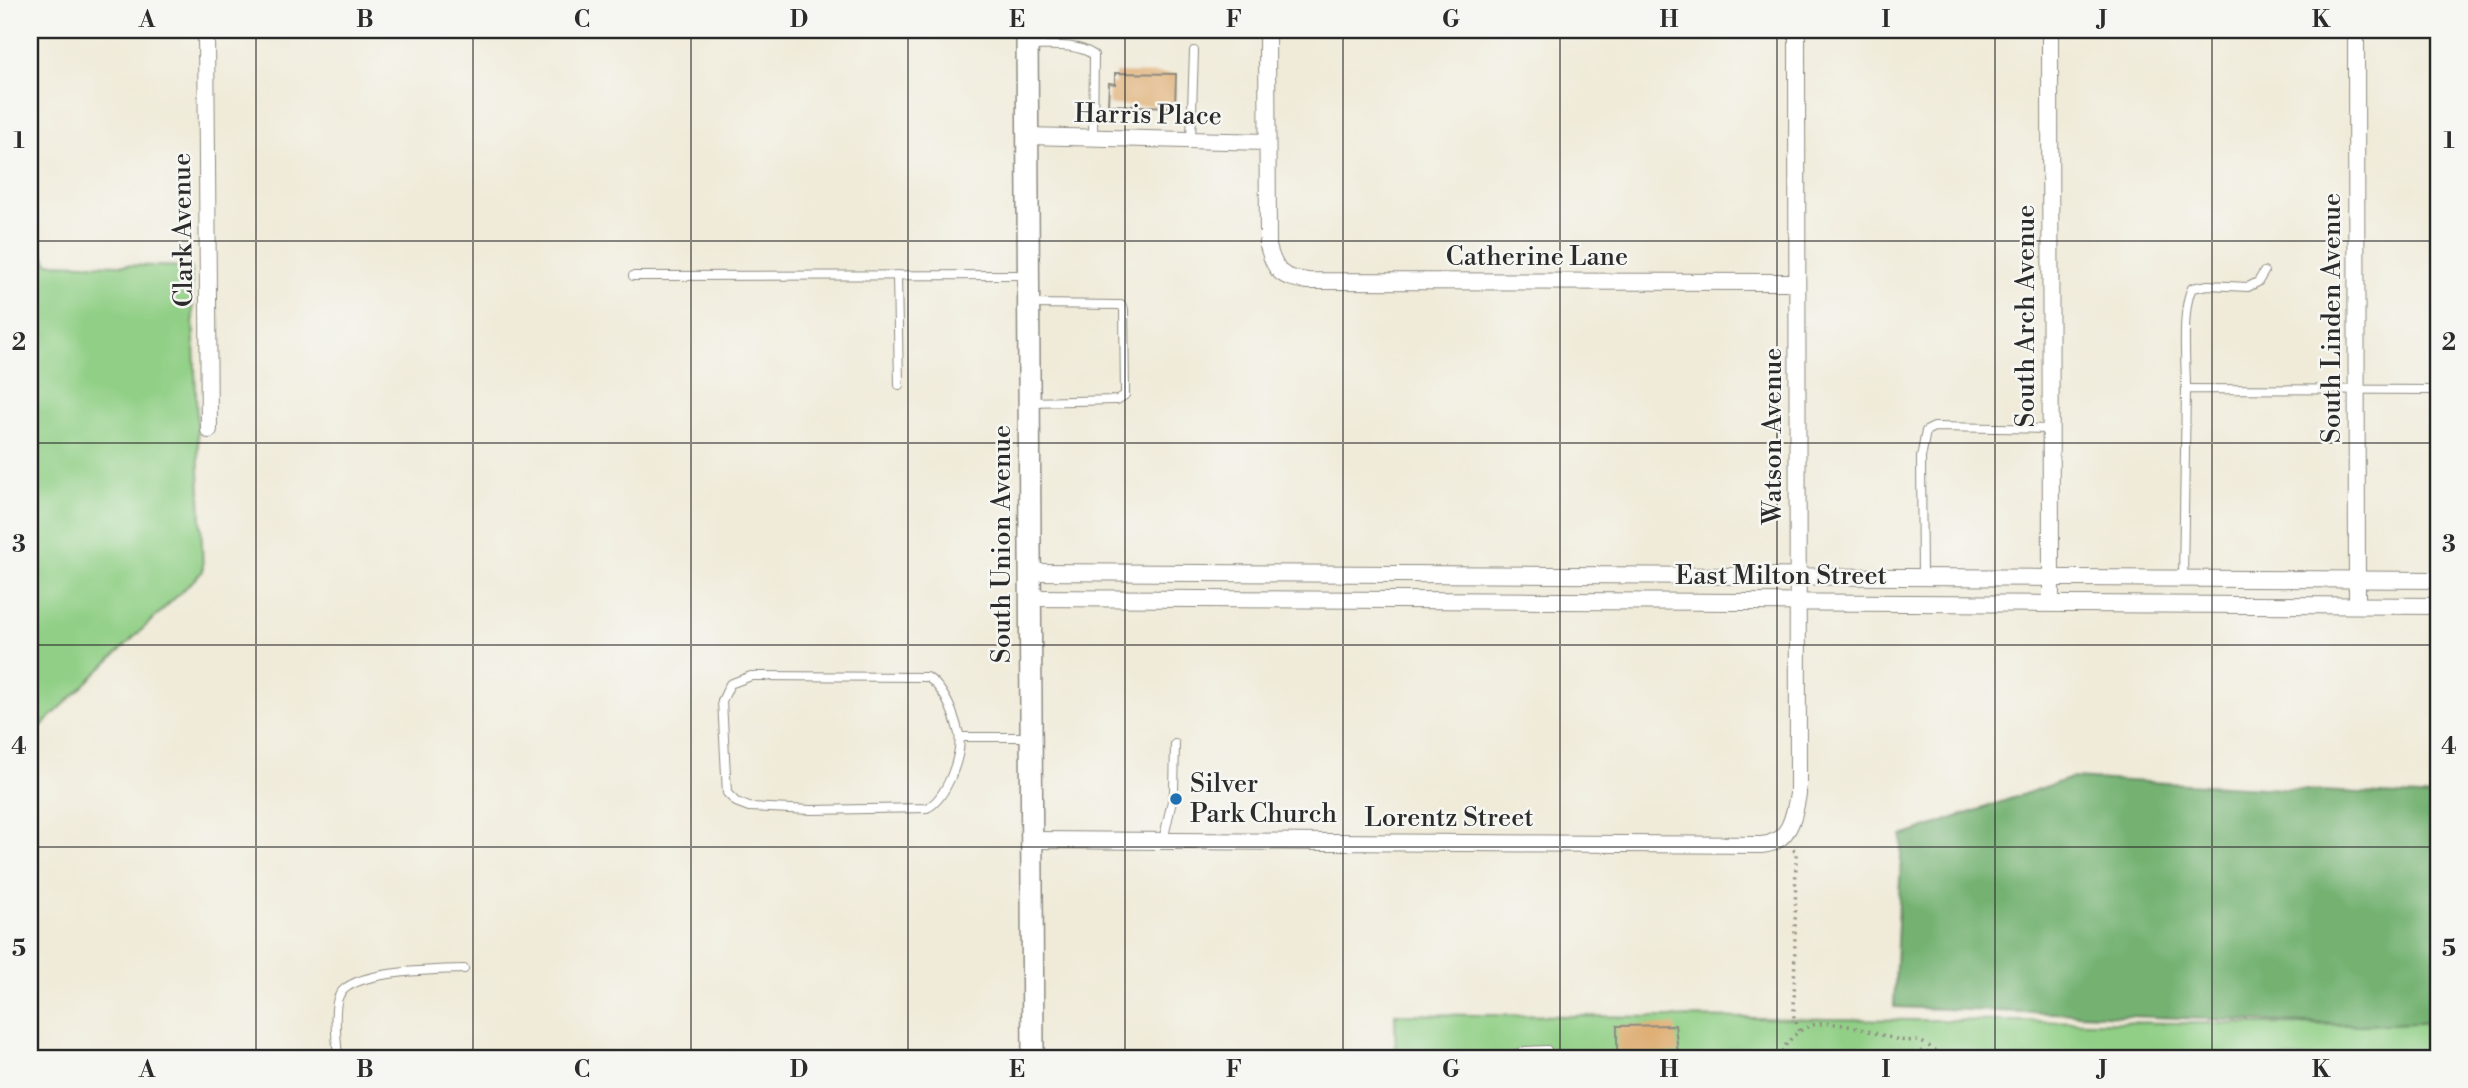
<svg xmlns="http://www.w3.org/2000/svg" width="2468" height="1088" viewBox="0 0 2468 1088" font-family="'Libre Bodoni',serif">
  <style>
    .green { fill: #90cf85; stroke: #5e7d58; stroke-width: 2 }
    .forest { fill: #74b272; stroke: #506e4e; stroke-width: 2 }
    .building { fill: #dfaf75 }
    .lines { fill: none; stroke-linecap: round; stroke-linejoin: round }
    .service-casing { stroke: #8e8b82; stroke-width: 10 }
    .minor-casing { stroke: #8e8b82; stroke-width: 18 }
    .secondary-casing { stroke: #8e8b82; stroke-width: 24 }
    .path { stroke: #8e8b82; stroke-width: 3.5; stroke-dasharray: 2 5; stroke-linecap: butt }
    .service { stroke: #fff; stroke-width: 8 }
    .minor { stroke: #fff; stroke-width: 16 }
    .secondary { stroke: #fff; stroke-width: 21 }
    .grid { fill: none; stroke: #2b2b2b; stroke-width: 2; stroke-opacity: 0.55 }
    .poi-dot { fill: #1f6fb2; stroke: #f6f6f2; stroke-width: 2.5 }
    .labels { text-anchor: middle; dominant-baseline: central; stroke-width: 5; stroke-linejoin: round; paint-order: stroke }
    .street-label { font-size: 26px; fill: #2b2b2b; stroke: #f6f6f2 }
    .poi-label { font-size: 26px; fill: #2b2b2b; stroke: #f6f6f2; text-anchor: start }
    .neatline { fill: none; stroke: #2b2b2b; stroke-width: 2.5 }
    .grid-label { font-size: 23px; text-anchor: middle; font-weight: bold; fill: #2b2b2b }
  </style>
  <rect width="100%" height="100%" fill="#f6f6f2"/>
  <filter id="ink" filterUnits="userSpaceOnUse"><feTurbulence type="fractalNoise" baseFrequency=".0143" numOctaves="2"/><feDisplacementMap in="SourceGraphic" scale="14" xChannelSelector="R" yChannelSelector="G"/><feConvolveMatrix kernelMatrix="1 2 1 2 8 2 1 2 1" color-interpolation-filters="sRGB"/></filter>
  <filter id="wash" filterUnits="userSpaceOnUse"><feTurbulence type="fractalNoise" baseFrequency=".00686" numOctaves="4" result="noise"/><feDisplacementMap in="SourceGraphic" scale="28" xChannelSelector="R" yChannelSelector="G"/><feGaussianBlur stdDeviation="1.57" result="paint"/><feColorMatrix in="noise" values="0 0 0 0 0 0 0 0 0 0 0 0 0 0 0 0 0 1.4 0 .05"/><feComposite in="paint" operator="in"/></filter>
  <g filter="url(#wash)">
    <rect width="100%" height="100%" fill="#f0ebd9"/>
    <g class="green">
      <path d="M30,228L48,263L191,267L203,571L30,737Z"/>
      <path d="M1395,1014L2358,1025L2438,1022V1058H1396Z"/>
    </g>
    <path class="forest" d="M2071,778L2438,797V1022L2358,1025L1894,1007L1902,836Z"/>
    <g id="blocks">
      <g class="building">
        <path d="M1115,73L1176,74L1175,107L1108,105L1109,83L1115,84Z"/>
        <path d="M1675,1025L1678,1053L1617,1055V1026Z"/>
      </g>
    </g>
  </g>
  <g filter="url(#ink)">
    <use href="#blocks" fill-opacity="0" stroke="#8e8b82" stroke-width="2"/>
    <g class="lines">
      <g class="service-casing">
        <g id="service">
          <path d="M1030,46C1052,46 1076,43 1094,55L1093,138"/>
          <path d="M1191,140L1194,51"/>
          <path d="M897,275L899,385"/>
          <path d="M633,276L1026,275"/>
          <path d="M1029,304L1121,305L1124,309L1125,395L1117,400L1029,402"/>
          <path d="M2186,389C2186,364 2181,310 2192,288L2208,285L2248,287L2258,282L2264,272"/>
          <path d="M1922,577L1921,458L1926,431L1934,427L2050,429"/>
          <path d="M2183,579L2186,389L2438,390"/>
          <path d="M751,676L927,677C944,688 954,714 959,734C963,754 946,799 927,808L811,810L749,807L736,802L727,793L722,701L730,684Z"/>
          <path d="M960,737H1031"/>
          <path d="M1163,841L1174,792L1175,744"/>
          <path d="M338,1058C337,1043 332,1006 340,994C355,970 438,970 464,969"/>
          <path d="M1505,1058L1525,1051L1547,1050"/>
        </g>
      </g>
      <g class="minor-casing">
        <g id="minor">
          <path d="M206,30L209,430"/>
          <path d="M1267,30L1268,246C1275,272 1281,278 1308,281L1797,282"/>
          <path d="M2050,30L2051,602"/>
          <path d="M2356,30L2357,605"/>
          <path d="M1027,136L1267,142"/>
          <path d="M1031,572L2438,580"/>
          <path d="M1031,598L2438,606"/>
          <path d="M1031,840L1761,845C1789,843 1794,818 1798,794L1797,30"/>
        </g>
      </g>
      <g class="secondary-casing">
        <path id="secondary" d="M1027,30L1033,1058"/>
      </g>
      <g class="path">
        <path d="M1793,849L1796,851L1794,1016L1799,1031"/>
        <path d="M1779,1058C1784,1045 1794,1033 1807,1027C1832,1016 1875,1034 1899,1040C1906,1041 1914,1040 1921,1042C1927,1044 1934,1050 1939,1054"/>
        <path d="M1908,1058L1918,1051L1960,1058"/>
      </g>
      <use href="#service" class="service"/>
      <use href="#minor" class="minor"/>
      <use href="#secondary" class="secondary"/>
    </g>
  </g>
  <path class="grid" d="M256,30V1058M473,30V1058M691,30V1058M908,30V1058M1125,30V1058M1343,30V1058M1560,30V1058M1777,30V1058M1995,30V1058M2212,30V1058M30,241H2438M30,443H2438M30,645H2438M30,847H2438"/>
  <circle class="poi-dot" cx="1176" cy="799" r="7"/>
  <g class="labels">
    <g class="street-label">
      <text transform="translate(1148 115) rotate(1)">Harris Place</text>
      <text transform="translate(183 230) rotate(-91)">Clark Avenue</text>
      <text x="1537" y="257">Catherine Lane</text>
      <text transform="translate(2026 316) rotate(-90)">South Arch Avenue</text>
      <text transform="translate(2332 318) rotate(-90)">South Linden Avenue</text>
      <text transform="translate(1773 436) rotate(-90)">Watson Avenue</text>
      <text transform="translate(1002 544) rotate(-90)">South Union Avenue</text>
      <text x="1781" y="576">East Milton Street</text>
      <text x="1449" y="818">Lorentz Street</text>
    </g>
    <g class="poi-label">
      <text x="1190" y="784">Silver<tspan x="1190" dy="30">Park Church</tspan></text>
    </g>
  </g>
  <rect width="2468" height="1088" fill="none" stroke="#f6f6f2" stroke-width="77"/>
  <rect x="38" y="38" width="2392" height="1012" class="neatline"/>
  <g class="grid-label">
    <text x="147" y="27">A</text>
    <text x="365" y="27">B</text>
    <text x="582" y="27">C</text>
    <text x="799" y="27">D</text>
    <text x="1017" y="27">E</text>
    <text x="1234" y="27">F</text>
    <text x="1451" y="27">G</text>
    <text x="1669" y="27">H</text>
    <text x="1886" y="27">I</text>
    <text x="2103" y="27">J</text>
    <text x="2321" y="27">K</text>
    <text x="19" y="148">1</text>
    <text x="2449" y="148">1</text>
    <text x="19" y="350">2</text>
    <text x="2449" y="350">2</text>
    <text x="19" y="552">3</text>
    <text x="2449" y="552">3</text>
    <text x="19" y="754">4</text>
    <text x="2449" y="754">4</text>
    <text x="19" y="956">5</text>
    <text x="2449" y="956">5</text>
    <text x="147" y="1077">A</text>
    <text x="365" y="1077">B</text>
    <text x="582" y="1077">C</text>
    <text x="799" y="1077">D</text>
    <text x="1017" y="1077">E</text>
    <text x="1234" y="1077">F</text>
    <text x="1451" y="1077">G</text>
    <text x="1669" y="1077">H</text>
    <text x="1886" y="1077">I</text>
    <text x="2103" y="1077">J</text>
    <text x="2321" y="1077">K</text>
  </g>
</svg>
